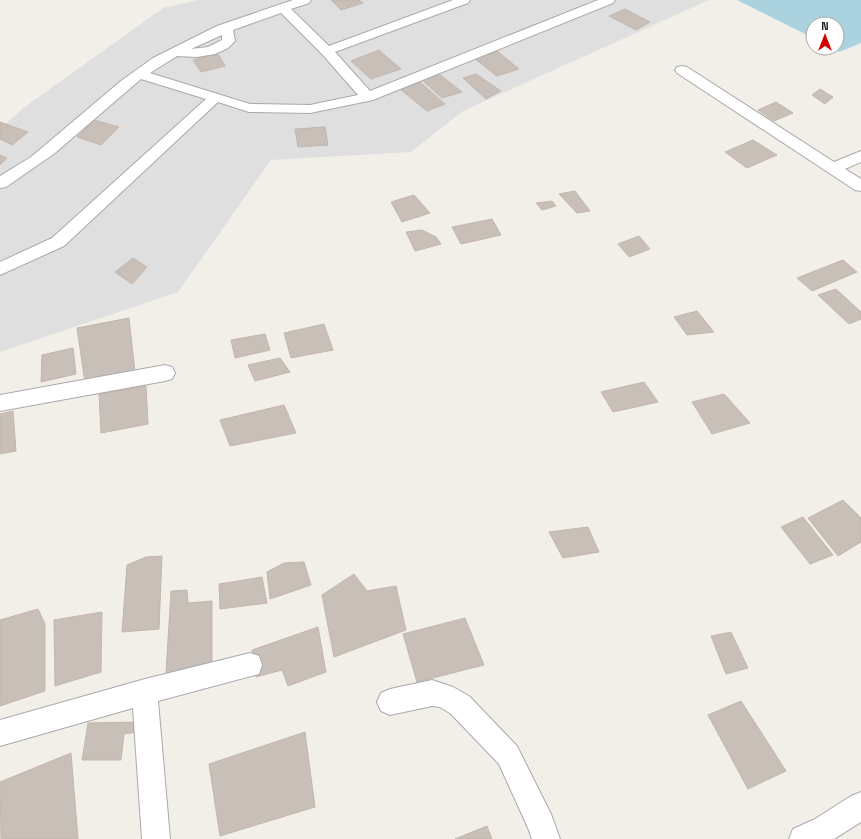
<svg xmlns="http://www.w3.org/2000/svg" width="861" height="839" viewBox="0 0 861 839" font-family="'Space Grotesk',sans-serif">
  <style>
    .residential { fill: #e0dfdf }
    .water { fill: #aad3df }
    .building { fill: #c7bfb8; stroke: #c4b6ab }
    .lines { fill: none; stroke-linecap: round; stroke-linejoin: round }
    .minor-casing { stroke: #a9a9a9; stroke-width: 2 }
    .minor { fill: #fff; fill-rule: evenodd }
  </style>
  <rect width="100%" height="100%" fill="#f2efe9"/>
  <path class="residential" d="M198,0H709L463,111L411,152L271,160L178,292L0,352V129L22,109L163,8Z"/>
  <path class="water" d="M737,0H861V43L839,52L832,48H837V24H813V38Z"/>
  <g class="building">
    <path d="M331,0H359L363,3L341,10Z"/>
    <path d="M625,9L650,22L636,30L609,16Z"/>
    <path d="M379,50L401,69L371,79L351,61Z"/>
    <path d="M497,51L519,69L497,76L475,59Z"/>
    <path d="M218,54L225,66L201,72L193,60Z"/>
    <path d="M439,74L462,92L442,98L423,81Z"/>
    <path d="M476,74L501,91L486,99L463,78Z"/>
    <path d="M420,82L445,104L427,111L400,89Z"/>
    <path d="M820,89L833,97L825,104L812,95Z"/>
    <path d="M776,102L793,113L774,121L758,110Z"/>
    <path d="M94,120L119,127L101,145L77,137Z"/>
    <path d="M0,122L28,132L12,145L0,139Z"/>
    <path d="M325,127L328,145L298,147L295,129Z"/>
    <path d="M753,140L777,155L747,168L725,152Z"/>
    <path d="M0,155L7,158L0,165Z"/>
    <path d="M575,191L590,211L577,213L559,194Z"/>
    <path d="M414,195L430,213L402,222L391,202Z"/>
    <path d="M552,201L556,206L542,210L536,203Z"/>
    <path d="M492,219L501,235L461,244L452,227Z"/>
    <path d="M422,230L436,237L441,244L415,251L406,232Z"/>
    <path d="M639,236L650,249L629,257L618,244Z"/>
    <path d="M133,258L147,267L132,284L115,272Z"/>
    <path d="M843,260L857,272L812,291L797,278Z"/>
    <path d="M836,289L861,312V319L849,324L818,295Z"/>
    <path d="M697,311L714,332L687,335L674,317Z"/>
    <path d="M129,318L135,372L85,383L77,328Z"/>
    <path d="M324,324L333,350L291,358L284,333Z"/>
    <path d="M265,334L270,350L235,358L231,340Z"/>
    <path d="M73,348L76,374L41,382L42,355Z"/>
    <path d="M280,358L290,372L255,381L248,365Z"/>
    <path d="M644,382L658,402L613,412L601,392Z"/>
    <path d="M146,386L148,424L101,433L99,394Z"/>
    <path d="M724,394L750,423L712,434L692,402Z"/>
    <path d="M284,405L296,433L230,446L220,420Z"/>
    <path d="M13,411L16,451L0,454V414Z"/>
    <path d="M843,500L861,518V542L838,556L808,518Z"/>
    <path d="M803,517L833,555L810,564L781,527Z"/>
    <path d="M588,527L599,552L563,558L549,532Z"/>
    <path d="M162,556L159,629L122,632L127,565L146,557Z"/>
    <path d="M304,562L311,585L270,599L267,572L284,563Z"/>
    <path d="M354,574L367,591L396,586L406,630L334,657L322,595Z"/>
    <path d="M262,577L267,603L220,609L219,584Z"/>
    <path d="M187,590L188,603L212,601V668L166,673L171,591Z"/>
    <path d="M38,609L45,624V691L0,706V620Z"/>
    <path d="M102,612L101,672L55,686L54,620Z"/>
    <path d="M465,618L484,665L417,682L403,634Z"/>
    <path d="M318,627L326,672L288,686L282,670L256,677L252,650Z"/>
    <path d="M731,632L748,668L726,674L711,636Z"/>
    <path d="M741,701L786,771L748,789L708,715Z"/>
    <path d="M138,722L137,732L124,734L121,760H82L88,723Z"/>
    <path d="M305,732L315,807L220,836L209,764Z"/>
    <path d="M71,753L78,839H1L0,782Z"/>
    <path d="M487,826L492,839H455Z"/>
  </g>
  <g class="lines">
    <g class="minor-casing">
      <g id="minor">
        <path d="M293,0H311L309,3L291,9L329,46L453,0H470L468,3L335,52L370,91L598,0H615L613,3L373,100L310,113L249,112L218,102L64,246L0,275V262L52,238L206,99L141,79L55,153L6,187L0,188V176L31,157L121,81L153,58L217,26ZM281,13L322,54L358,95L310,105L250,104L150,73L177,56L197,57L215,54L228,48L235,41L233,30ZM222,35V40L208,47L191,49Z"/>
        <path d="M682,66L687,67L834,162L861,151V162L845,169L861,179V191L855,190L677,73L675,70L677,67Z"/>
        <path d="M165,365L172,367L175,373L172,379L165,381L0,411V395Z"/>
        <path d="M250,653L259,656L262,665L259,674L158,701L170,839H142L133,708L0,746V720L145,679Z"/>
        <path d="M432,680L453,687L469,696L517,746L551,814L560,839H532L528,828L499,764L451,714L440,707L432,706L390,715L381,711L377,702L381,693L390,689Z"/>
        <path d="M861,792V822L834,839H789L793,829L815,819L851,796Z"/>
      </g>
    </g>
    <use href="#minor" class="minor"/>
  </g>
  <g transform="translate(825 36)"><circle r="19" fill="#ffffff" stroke="#a7a7a7"/>
  <path d="M0-3L7 15L0 10L-7 15Z" fill="#d40000"/>
  <text y="-6" font-size="11" font-weight="bold" text-anchor="middle" fill="#222222">N</text>
  </g>
</svg>
